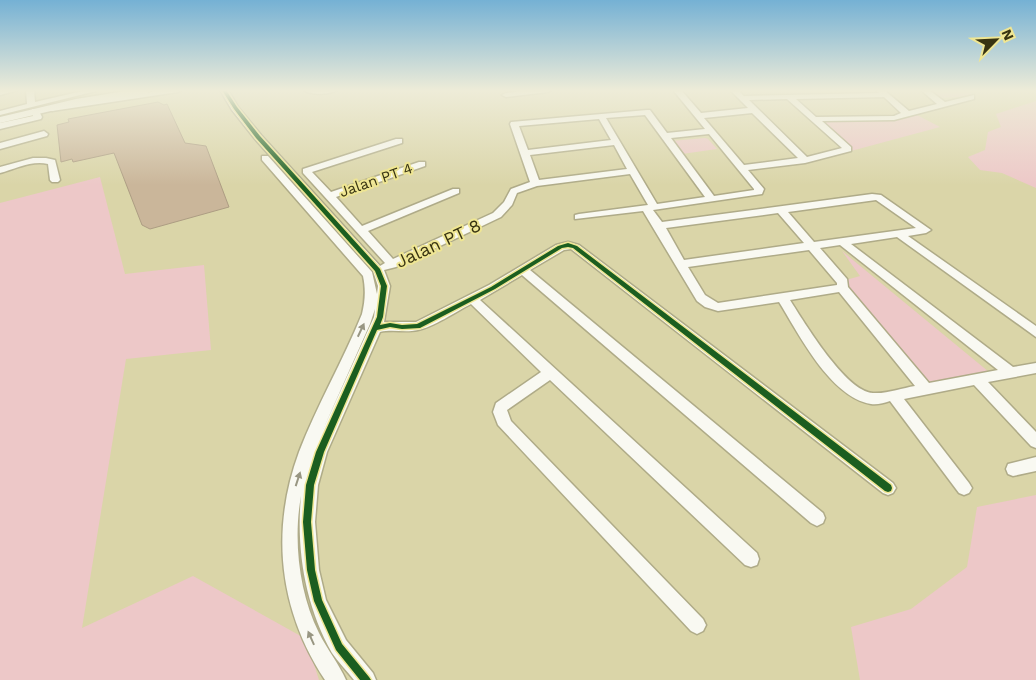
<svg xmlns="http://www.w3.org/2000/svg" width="1036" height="680" viewBox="0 0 1036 680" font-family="'Work Sans',sans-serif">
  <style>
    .green { fill: #edc8c8 }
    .building { fill: #cab69a; stroke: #ad9d83 }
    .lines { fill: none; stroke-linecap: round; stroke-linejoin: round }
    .minor-casing { stroke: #afab88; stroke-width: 3 }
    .major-casing { stroke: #afab88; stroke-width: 3 }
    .minor { fill: #f9f9f2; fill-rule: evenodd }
    .major { fill: #f9f9f2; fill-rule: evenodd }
    .cycleway-casing { stroke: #efe693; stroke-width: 3 }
    .cycleway { fill: #1b5e20; fill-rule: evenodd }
    .oneway { fill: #989682 }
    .labels { text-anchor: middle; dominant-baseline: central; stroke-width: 4; stroke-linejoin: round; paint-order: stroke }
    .far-street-label { font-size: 15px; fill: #383412; stroke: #efe693 }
    .street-label { font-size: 18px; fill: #383412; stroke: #efe693 }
  </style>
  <rect width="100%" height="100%" fill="#dad5a8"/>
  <g class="green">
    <path d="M930,90H969L973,96L941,98Z"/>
    <path d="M1036,101V188L1002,173L980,170L968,157L985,150L988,132L1001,127L996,114Z"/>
    <path d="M915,114L940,127L851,151L821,123L824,120L897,119Z"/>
    <path d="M705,138L708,139L717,149L682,154L671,141Z"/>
    <path d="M100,177L125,274L204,265L211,350L126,359L82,628L193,576L306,639L319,680H0V203Z"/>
    <path d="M842,251L989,372L928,383L849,290L846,280L860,276Z"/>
    <path d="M1036,495V680H860L851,627L911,609L967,567L977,507Z"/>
  </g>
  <path class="building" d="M158,102L164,105L167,104L185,143L206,146L229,207L150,229L142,225L114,153L73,162L72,159L61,162L57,125L69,122L68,119Z"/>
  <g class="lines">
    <g class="minor-casing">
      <g id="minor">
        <path d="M4,90H18L0,95V91Z"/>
        <path d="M26,90H34L35,102L87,90L96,91L0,115V111L27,104Z"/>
        <path d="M164,90H182L178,92L52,111L48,109L52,107Z"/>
        <path d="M220,90H228L238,107L261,135L380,266L385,263L303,173V169L396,139H402V143L312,172L331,192L419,162H425V166L336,197L362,226L453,189H459V193L368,231L393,259L493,213L504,202L511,189L530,182L510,124L511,122L647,110H650L667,133L705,129L673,90H681L701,113L748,108L730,90H738L744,96L879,93L876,90H884L909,111L937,104L921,90H929L945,102L974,95V99L894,120L822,121L851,147V151L805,163L748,170L764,189L762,194L653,210L662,222L872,194L881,195L931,230L926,233L908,236L1036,326V337L897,237L851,244L1013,367L1036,363V373L988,382L1036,432V448L1031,446L974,385L904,399L969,483L972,488L969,493L964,495L959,493L890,401C884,403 877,405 871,404C830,397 799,334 779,302L718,311L705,307L697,301L643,211L575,219V215L579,214L648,205L630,174L537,186L517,193L512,205L501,217L396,267L384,270L390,286L384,322H416L489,285L556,245L568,242L579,245L893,483L896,488L893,493L888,495L883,493L571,249L564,250L530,270L823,513L825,518L823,523L817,526L811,523L522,275L480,300L757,553L759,559L757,565L751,567L745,565L550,380L507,410L511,421L703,619L706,625L703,631L697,634L691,631L498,425L493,412L496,403L541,372L471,304C457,311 432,328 418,330C405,333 393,329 380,332L327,452L318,485L315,522L319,570L326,600L346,640L373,673L376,680H354C347,671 338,662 332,653C305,605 296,550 301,496C293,540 299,593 319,633C327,649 339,664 346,680H325C279,610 270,531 299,452C317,405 343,361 362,314C365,301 366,290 363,276L262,160V156H268L372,272L377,294L378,286L373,271L255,139L232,110ZM884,97L901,113L894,116L816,117L796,99ZM787,99L842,148L807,157L749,100ZM752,113L798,158L744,165L704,118ZM645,115L705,197L657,204L606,118ZM599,119L611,140L528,150L519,126ZM709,134L754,189V190L714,196L671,138ZM614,145L627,169L539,180L530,155ZM876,200L916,228L814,242L788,212ZM778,213L804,243L684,260L666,228ZM840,245L998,370L929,383L848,287L847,279L820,248ZM809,250L837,283V285L718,303L705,295L688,267ZM839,292L915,386C902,388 887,394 873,393C846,392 804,322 790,300ZM375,309L374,317L321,434L370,324Z"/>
        <path d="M303,90H337C329,95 311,95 303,90Z"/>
        <path d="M531,90H552L548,92L506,97L502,95L506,93Z"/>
        <path d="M32,109H38L42,117L41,119L0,129V123L33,116Z"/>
        <path d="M44,131L48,134L47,136L0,149V143Z"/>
        <path d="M33,158H46L55,160L60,180L58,182H52L50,180L48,164C32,160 15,169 0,173V167Z"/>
        <path d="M1036,457V471L1013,476L1008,474L1006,469L1008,464Z"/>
      </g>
    </g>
    <g class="major-casing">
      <path id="major" d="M132,90H152L147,93L76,105L0,123V117L76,99Z"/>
    </g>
    <use href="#minor" class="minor"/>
    <use href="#major" class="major"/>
    <g class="cycleway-casing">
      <path id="cycleway" d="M222,90H226L237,107L260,136L380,269L387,286L383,317L380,325L390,323L402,325L417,324L491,287L558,246L568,243L577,246L891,485L892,488L891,491L888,492L885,491L573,248L568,247L562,248L495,289L420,328L402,329L390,327L377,330L324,452L314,485L311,522L315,570L322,600L342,644L369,677L371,680H360L336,650L314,601L307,570L303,522L306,485L316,452L377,317L381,286L375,271L256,138L234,109Z"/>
    </g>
    <use href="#cycleway" class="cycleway"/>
  </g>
  <defs><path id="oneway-solid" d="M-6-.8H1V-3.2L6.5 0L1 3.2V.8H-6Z" transform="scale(1.25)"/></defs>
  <g class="oneway">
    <use href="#oneway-solid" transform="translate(361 330) rotate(-65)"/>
    <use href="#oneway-solid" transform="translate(298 479) rotate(-72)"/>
    <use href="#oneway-solid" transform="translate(311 638) rotate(-114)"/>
  </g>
  <linearGradient id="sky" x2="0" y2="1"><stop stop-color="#75b1d4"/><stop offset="0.49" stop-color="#eeecd8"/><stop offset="1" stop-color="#eeecd8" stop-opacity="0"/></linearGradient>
  <rect width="1036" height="185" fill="url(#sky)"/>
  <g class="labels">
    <g class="far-street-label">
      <text transform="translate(376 180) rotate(-19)">Jalan PT 4</text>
    </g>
    <g class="street-label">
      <text transform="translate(438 243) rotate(-25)">Jalan PT 8</text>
    </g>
  </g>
  <g transform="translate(996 40) rotate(66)" stroke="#efe693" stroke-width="4" paint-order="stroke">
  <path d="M0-4L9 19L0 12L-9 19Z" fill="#383412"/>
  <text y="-8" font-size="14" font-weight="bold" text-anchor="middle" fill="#383412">N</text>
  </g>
</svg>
